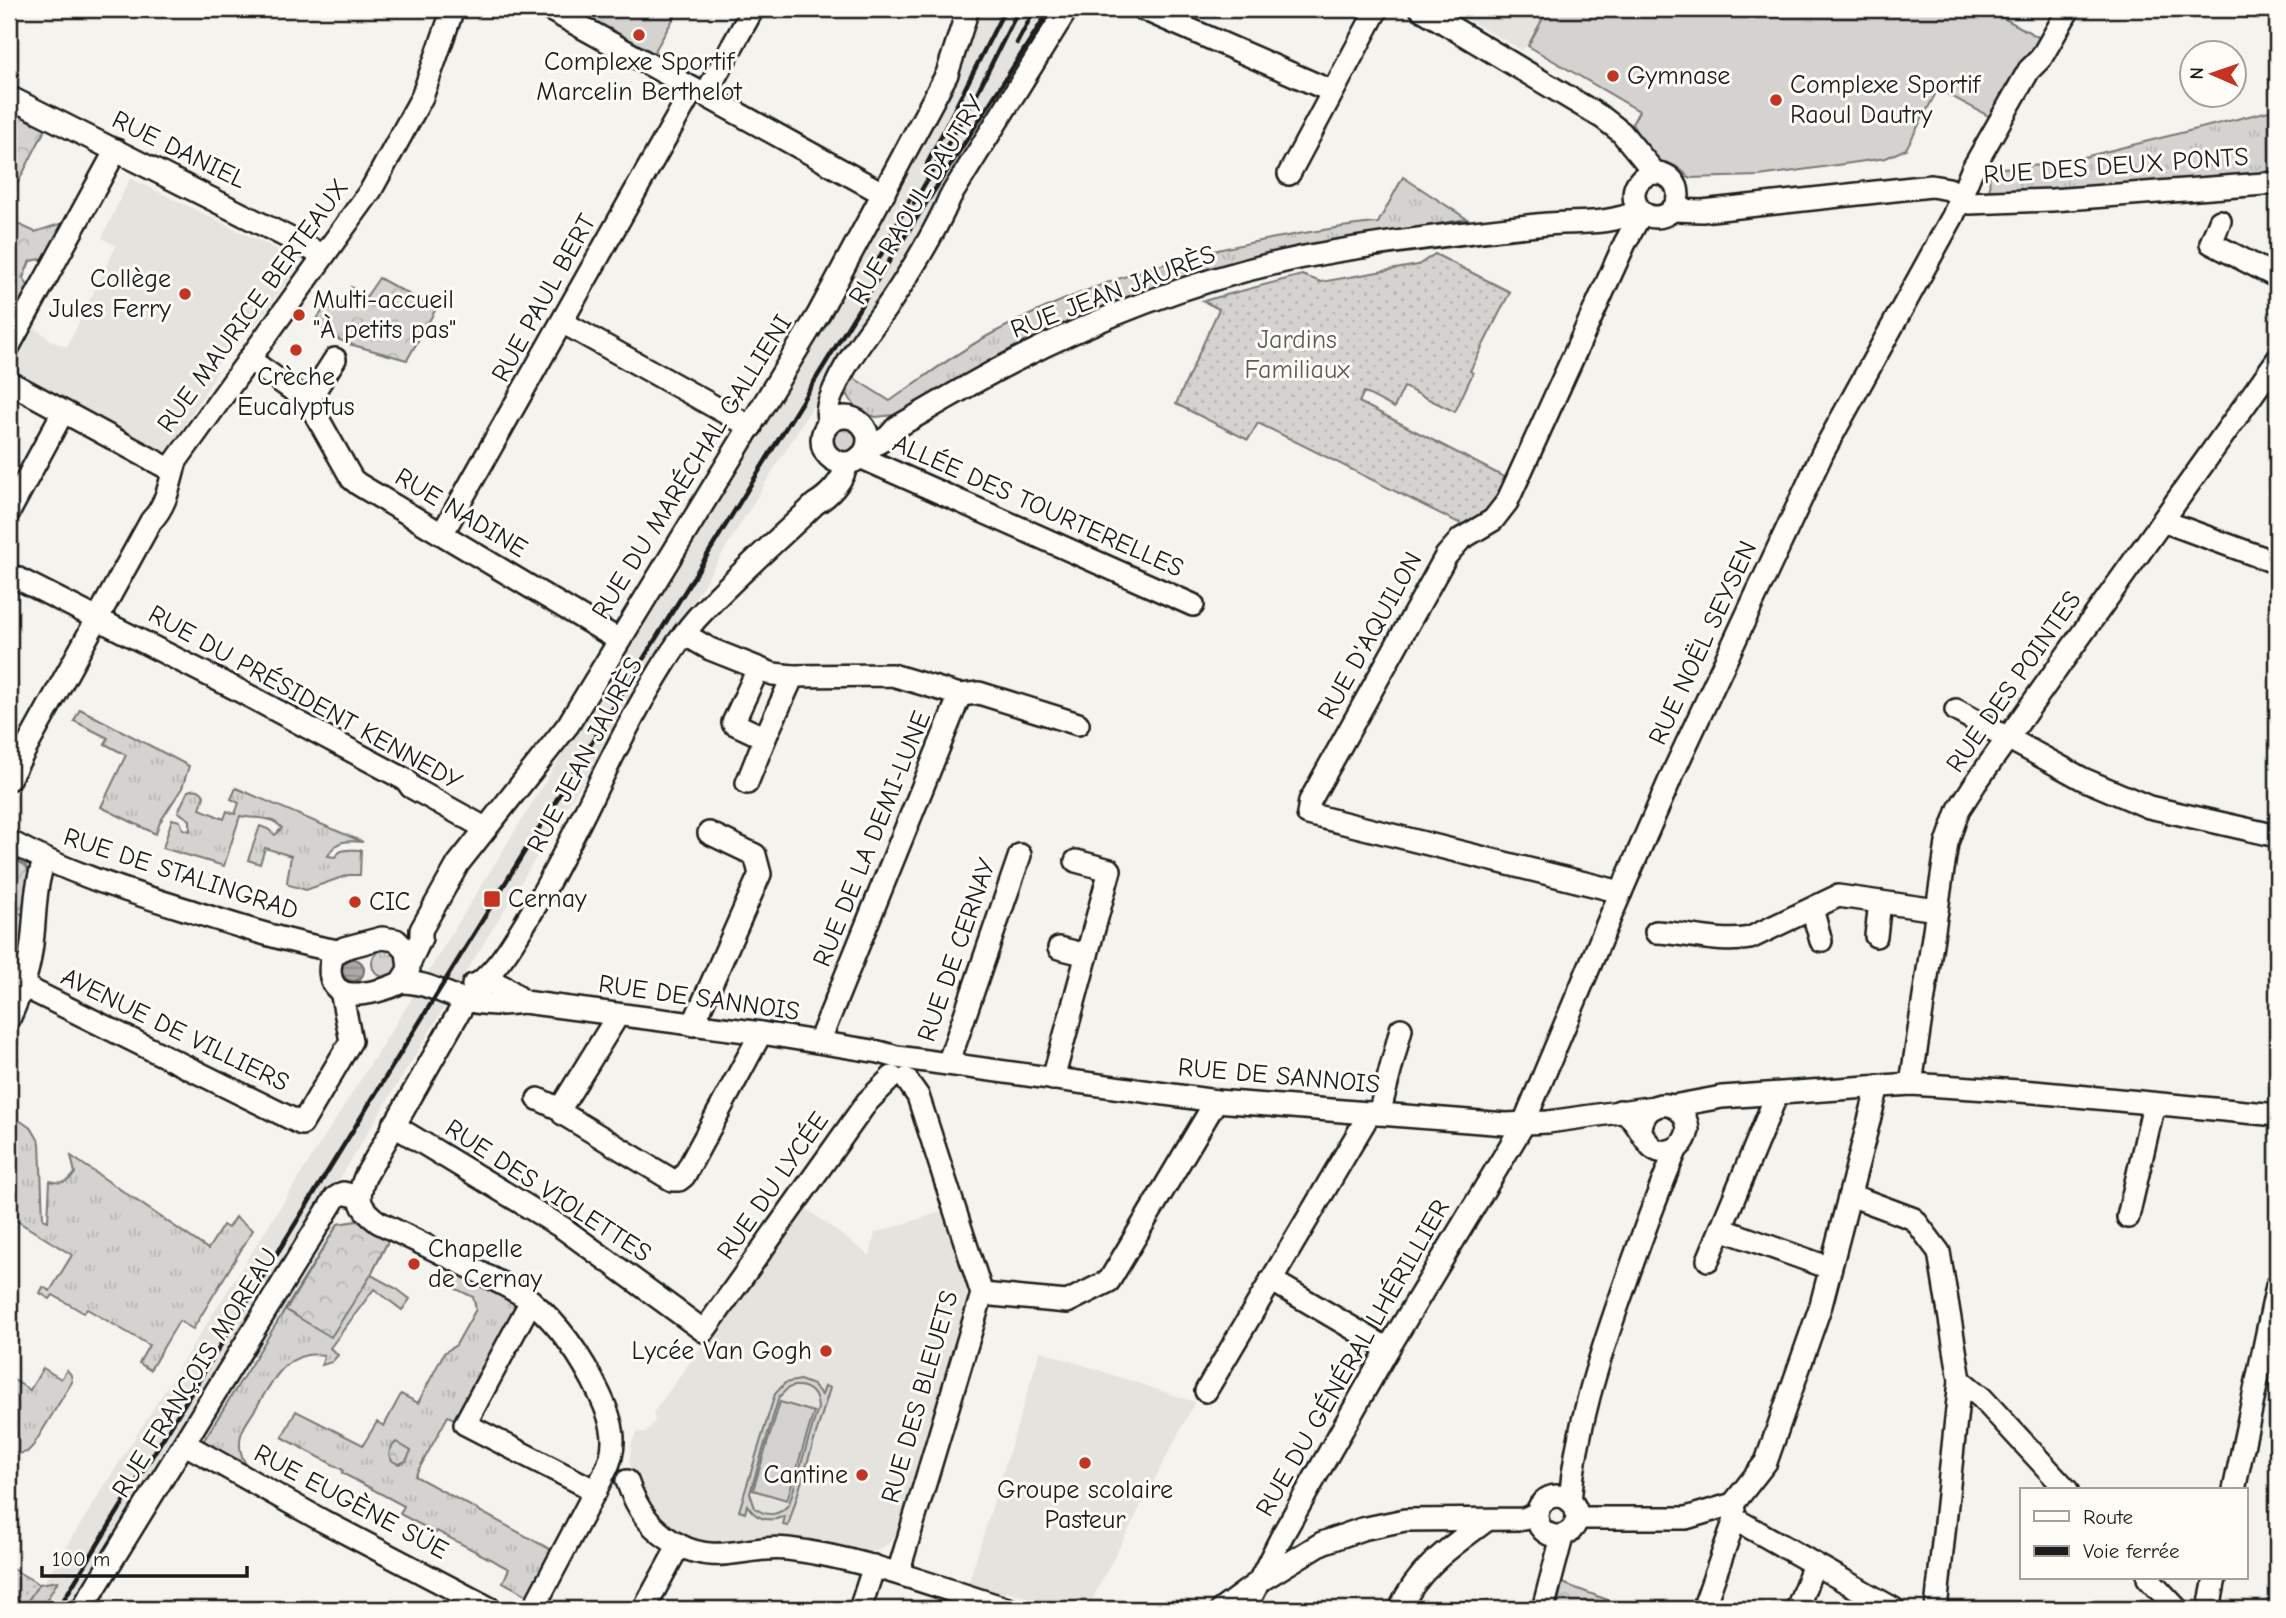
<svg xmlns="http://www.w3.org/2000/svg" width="2286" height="1618" viewBox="0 0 2286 1618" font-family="'Comic Neue',sans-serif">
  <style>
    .built { fill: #e4e3de }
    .grass { fill: url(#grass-tufts); stroke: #787876; stroke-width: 2 }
    .forest { fill: url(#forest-crowns); stroke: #787876; stroke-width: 2 }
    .garden { fill: url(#garden-dots); stroke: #787876; stroke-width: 2 }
    .pitch { fill: #d4d3cf; stroke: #787876; stroke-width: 2; fill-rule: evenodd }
    .water { fill: url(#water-rules); stroke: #72716f; stroke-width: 2 }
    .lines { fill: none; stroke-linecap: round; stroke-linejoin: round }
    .minor-casing { stroke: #1c1c1c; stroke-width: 26 }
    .minor { stroke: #fdfcf7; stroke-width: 21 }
    .rail { stroke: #1c1c1c; stroke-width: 4.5 }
    .poi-dot { fill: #c8321e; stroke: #fdfcf7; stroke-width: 2.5 }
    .labels { text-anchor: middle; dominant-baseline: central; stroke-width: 6; stroke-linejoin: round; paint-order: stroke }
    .poi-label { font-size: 26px; fill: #1c1c1c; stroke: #fdfcf7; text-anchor: start }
    .street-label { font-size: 26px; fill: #1c1c1c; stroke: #fdfcf7 }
    .park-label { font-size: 26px; fill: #5c5c5b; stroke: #fdfcf7 }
  </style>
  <defs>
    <pattern id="grass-tufts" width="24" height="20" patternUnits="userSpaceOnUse" patternTransform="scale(1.75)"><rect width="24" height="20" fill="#d4d3cf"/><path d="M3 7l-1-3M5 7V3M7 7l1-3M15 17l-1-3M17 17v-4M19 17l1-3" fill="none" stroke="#b5b5b1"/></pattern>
    <pattern id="forest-crowns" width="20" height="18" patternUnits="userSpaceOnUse" patternTransform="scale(1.75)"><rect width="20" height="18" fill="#d4d3cf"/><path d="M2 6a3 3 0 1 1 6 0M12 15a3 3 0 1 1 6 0" fill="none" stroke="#b5b5b1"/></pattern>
    <pattern id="garden-dots" width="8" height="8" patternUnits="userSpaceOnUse" patternTransform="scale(1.75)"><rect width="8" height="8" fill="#d4d3cf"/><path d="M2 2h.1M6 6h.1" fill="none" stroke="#b5b5b1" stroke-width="1.8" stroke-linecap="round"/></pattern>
    <pattern id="water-rules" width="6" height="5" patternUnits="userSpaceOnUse" patternTransform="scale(1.75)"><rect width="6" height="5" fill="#abaaa6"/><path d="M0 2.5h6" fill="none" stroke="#8a8a86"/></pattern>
  </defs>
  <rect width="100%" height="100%" fill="#f4f3ee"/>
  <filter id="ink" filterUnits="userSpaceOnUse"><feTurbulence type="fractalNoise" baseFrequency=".0143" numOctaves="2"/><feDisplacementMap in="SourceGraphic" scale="14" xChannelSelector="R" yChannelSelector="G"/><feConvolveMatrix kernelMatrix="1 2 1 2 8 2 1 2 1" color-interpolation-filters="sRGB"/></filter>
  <g filter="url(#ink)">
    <g class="built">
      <path d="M983,9H1061L858,332L76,1609H27L417,990L611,675L835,303L893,195L970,43Z"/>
      <path d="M1449,9H1548L1528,46H1526L1522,50Z"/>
      <path d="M130,178L297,259L299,265L255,325L246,324L229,352L214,367L218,371L168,452L159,455L9,371V361L20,341L33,326L51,341L67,347L116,246L102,238Z"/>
      <path d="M9,901L20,907L17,912L23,915L19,961L9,989Z"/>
      <path d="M804,1207L870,1256L875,1233L944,1211L966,1280L968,1304L898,1532L888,1544L869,1555L848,1551L845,1546L828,1543L825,1546L779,1537L723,1547L700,1544L658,1519L638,1487L629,1462L632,1442L638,1432L646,1433L655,1421L653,1413Z"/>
      <path d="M1040,1351L1195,1402L1087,1609H1062L1007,1591L1005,1596L968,1585Z"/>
    </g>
    <g class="grass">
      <path d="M2277,109V177L1990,197L1989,169L2056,164Z"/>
      <path d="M1403,177L1467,219L1335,241L1053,330L971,372L894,415L876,417L865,414L856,408L847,394L852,377L890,401C923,378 954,354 991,334C1086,284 1188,252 1293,235C1322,230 1349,225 1378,223Z"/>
      <circle cx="845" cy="441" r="12"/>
      <path d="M80,709L189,766L182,788L160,822L156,834L101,807L126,755L105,744L108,738L74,721Z"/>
      <path d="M236,788L363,842C347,840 335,840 328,856L335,857C341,847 351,850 361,850L360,875H348L306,890L289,885L287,882L291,856L265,848L260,864L248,860L260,826L268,829L275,835L282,828C269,814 256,820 240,816L224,866L163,848L172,819L180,821L183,829L190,831V820L178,812L188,791C194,788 201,789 204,796L200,809L224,819L227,811L235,814L239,803L231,799Z"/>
      <circle cx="386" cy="963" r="14"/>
      <path d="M9,1113L32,1129L40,1143L43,1219L48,1221L50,1181C60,1184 69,1183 75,1173L71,1156L208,1249L223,1225L228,1228L235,1217L253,1230L193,1329L179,1321L150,1370L139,1363L149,1345L87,1309L84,1313L53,1295L50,1299L40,1293L43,1287L50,1291L72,1255L9,1216Z"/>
      <path d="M357,1221L389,1239L371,1275L397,1289L410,1299L402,1310L374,1289L330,1348L338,1355L332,1362L322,1365L324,1355C287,1349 273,1380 256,1408C250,1418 240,1430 240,1442C239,1451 243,1460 248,1468L210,1447L204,1440L338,1224Z"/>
      <path d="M452,1268L514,1301L515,1310L456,1420L448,1416L415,1476L555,1552L530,1597L503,1582L509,1569L437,1531L436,1533L400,1514L404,1506L342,1473L343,1470L282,1437L296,1411L363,1445L377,1422L384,1426L401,1394L418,1403L444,1353L456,1345L476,1309L473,1297L450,1286L446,1281Z"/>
      <path d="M43,1368L61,1379L67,1370L71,1375L72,1382L33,1446L27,1452L18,1454L9,1448V1377L30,1390Z"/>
      <path d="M58,1581L41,1609H22L39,1584Z"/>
    </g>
    <g class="forest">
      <path d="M9,108L46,128L9,200Z"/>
      <path d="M9,220L35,232L66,222L47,258L30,261L23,278L30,289L16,316L9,313Z"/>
      <path d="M379,278L436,309L407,360L349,344L338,339L314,323L326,306L336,312L351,287L366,297Z"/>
      <path d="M12,858L26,866L29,873L23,915L17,912L20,907L9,901V863Z"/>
      <path d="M357,1221L389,1239L371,1275L331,1337L286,1310L338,1224Z"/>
      <path d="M396,1442L411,1451L406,1461L399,1464C386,1460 387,1451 396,1442Z"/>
      <path d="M1562,1583L1632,1609H1557Z"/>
    </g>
    <g class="garden">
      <path d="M1435,254L1510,292L1470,371L1473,373L1455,412L1404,387L1394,408L1364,392L1359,402L1508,479C1495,503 1490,515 1463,525L1258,423L1248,440L1176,404L1219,309L1203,301L1302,275L1321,282L1418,265Z"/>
      <path d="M9,1567L39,1584L22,1609H9Z"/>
    </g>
    <g class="pitch">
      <path d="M567,9H679L652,56Z"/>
      <path d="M1548,9H1987L2040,38L1994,119L1938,89L1906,149L1886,158L1759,176L1689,178C1679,165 1668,162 1652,160L1632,124L1639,111L1528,46Z"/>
      <path d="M800,1380L813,1385L822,1395L825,1386L830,1388L788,1526L783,1525L785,1516C769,1523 756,1519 747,1505L745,1513L739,1511L775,1394L785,1383ZM794,1386C809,1385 817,1393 818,1408L789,1504C779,1516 767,1517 755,1508L750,1493L779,1397L788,1388Z"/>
      <path d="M780,1402L814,1412L787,1500L753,1490Z"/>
    </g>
    <circle class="water" cx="353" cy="970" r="11"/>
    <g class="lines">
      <g class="minor-casing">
        <g id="minor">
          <path d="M549,9L884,194"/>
          <path d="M1143,9L1331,91"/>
          <path d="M1421,9L1603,118L1621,132L1655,173"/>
          <path d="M705,95L753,9"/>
          <path d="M9,97L323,255"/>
          <circle cx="1656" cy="195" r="22"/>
          <path d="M1289,174L1377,9"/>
          <path d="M1672,210L1702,211L1931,186L1949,189L1969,203L2052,200L2277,183"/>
          <path d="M2220,221L2211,243L2277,277"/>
          <path d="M562,322L751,427"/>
          <path d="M9,346L116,150"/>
          <path d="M249,359L308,401L352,479L358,484L619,640"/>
          <path d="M9,382L173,471"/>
          <path d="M308,401L335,359"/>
          <circle cx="845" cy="440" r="23"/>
          <path d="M829,423C826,414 827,406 831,397C844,362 870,331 891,301C913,268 935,233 950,197L1067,9"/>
          <path d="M866,450L888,437L897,427C935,405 973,382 1012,362C1113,310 1225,269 1337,251C1403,240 1470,232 1537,225C1577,220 1601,227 1640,211"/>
          <path d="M860,457L1193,605"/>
          <path d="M9,512L63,412"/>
          <path d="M2163,521L2277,563"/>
          <path d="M442,534L693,89"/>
          <path d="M9,574L238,690L406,780L411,787L485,828"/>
          <path d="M684,634L710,649L773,674L793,676L892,675L960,695L979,693L1078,724"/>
          <path d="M758,669L733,723L765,738L793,676"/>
          <path d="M1956,710L2083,779L2149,807L2277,836"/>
          <path d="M9,779L151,521C167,505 170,482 176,461L371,190L422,97L453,9"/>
          <path d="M747,783L765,738"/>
          <path d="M9,841C65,872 127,891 188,910C238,926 287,942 338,951"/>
          <path d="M1621,892L1308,814L1310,801L1446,556L1461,539L1493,520L1507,502L1625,243L1642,212"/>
          <path d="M1812,909L1821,941"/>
          <path d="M1656,932C1687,933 1720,944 1750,938L1838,896L1937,910"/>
          <path d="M1876,936L1880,902"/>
          <path d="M382,938L396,940L407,951L409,969L401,982C389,989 365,995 351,994C330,993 326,970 334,955L344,948Z"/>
          <path d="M1059,948L1087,955"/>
          <path d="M410,962L421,938V930L458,864L568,725L818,315L947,74L968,9"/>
          <path d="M401,982C421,981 441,992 459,998C478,1005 505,1005 524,1002L761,1033L879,1052L897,1057L1216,1101L1506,1124L1548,1122L1655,1107"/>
          <path d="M479,983C501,965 515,939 530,915C573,844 604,766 646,694C661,669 677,641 696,619C733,578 776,542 815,504C829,496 844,480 847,463"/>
          <path d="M473,985C496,978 508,988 524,1002"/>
          <path d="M23,986L302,1124L351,1041L341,991"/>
          <path d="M466,1000L365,1177C356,1199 359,1208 378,1222C412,1239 446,1255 479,1272C496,1281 515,1289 531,1301C561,1326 584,1361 600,1395C613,1422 619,1445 605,1472"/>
          <path d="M9,1019C19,997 28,975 31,951C36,921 33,888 45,859"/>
          <path d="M693,1025L760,874L755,855L709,833"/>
          <path d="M819,1042L960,695"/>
          <path d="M948,1064L1020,855"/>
          <path d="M1053,1079L1110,870L1076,861"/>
          <path d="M1911,1084L1947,843L1959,809L1975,784L2277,360"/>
          <path d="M538,1099L560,1109L563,1114L672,1180H679L684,1176L761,1033"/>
          <path d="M1673,1106L1722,1097L1911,1084L2034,1092L2277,1115"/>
          <path d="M560,1109L618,1015"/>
          <path d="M1620,1111C1644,1119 1643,1160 1672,1150C1682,1147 1686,1139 1688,1130C1686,1097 1644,1096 1641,1129"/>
          <path d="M1379,1114L1401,1029"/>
          <path d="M393,1125L563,1228L704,1331L867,1102L892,1077"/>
          <path d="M1850,1195L1914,1219L1939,1252L1960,1380L1936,1609"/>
          <path d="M2128,1217L2154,1104"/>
          <path d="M1721,1229L1830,1268"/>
          <path d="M1708,1260L1777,1094"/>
          <path d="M1271,1280L1388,1349"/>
          <path d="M982,1294L1067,1302L1109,1281L1216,1101"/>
          <path d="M531,1301L465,1424L596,1491"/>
          <path d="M1960,1380L1982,1398L2067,1490"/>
          <path d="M1206,1391L1370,1113"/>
          <path d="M185,1444L323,1521L491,1609"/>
          <path d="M627,1481C637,1509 651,1531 679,1545C718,1566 749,1544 788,1549C864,1558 936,1587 1008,1609"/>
          <path d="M2234,1490L2277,1286"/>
          <circle cx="1557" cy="1516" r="20"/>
          <path d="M1570,1501C1576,1429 1598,1361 1622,1293C1639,1244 1656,1196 1677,1148"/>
          <path d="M1733,1504L1735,1519L1894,1609"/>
          <path d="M1577,1518H1686L1733,1504L1766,1462L1821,1305L1878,1086"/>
          <path d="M898,1573L982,1294L918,1096L906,1079"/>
          <path d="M2148,1578L2177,1609"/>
          <path d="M82,1609L335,1198L343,1193L360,1197"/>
          <path d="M533,1609L602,1478"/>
          <path d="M644,1609L679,1545"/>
          <path d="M860,1609L874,1566"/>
          <path d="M1222,1609L1260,1581L1322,1543L1362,1529L1405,1520L1524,1519L1537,1513"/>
          <path d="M1245,1609L1283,1534L1388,1349L1523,1125L1611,915L1672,775L1823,452L1953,216L1972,170L2029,70L2041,58L2069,9"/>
          <path d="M1400,1609C1417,1569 1453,1545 1487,1520"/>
          <path d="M1543,1609L1562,1537"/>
          <path d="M1703,1609L1735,1519"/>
          <path d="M1797,1609L1814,1564"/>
          <path d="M2209,1609L2215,1578"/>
        </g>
      </g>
      <use href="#minor" class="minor"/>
      <g class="rail">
        <path d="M2269,9L2277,13"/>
        <path d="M1017,43L1035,9"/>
        <path d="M927,164L1005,9"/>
        <path d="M914,203L976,95L1019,9"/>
        <path d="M873,270L913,193"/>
        <path d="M58,1609L865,299L1050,9"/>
      </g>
    </g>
  </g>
  <g class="poi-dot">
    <circle cx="639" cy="35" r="7"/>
    <circle cx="1613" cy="76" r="7"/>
    <circle cx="1776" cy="100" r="7"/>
    <circle cx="185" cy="294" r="7"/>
    <circle cx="299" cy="315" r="7"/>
    <circle cx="296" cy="350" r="7"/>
    <rect x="483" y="890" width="18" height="18" rx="3.5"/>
    <circle cx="355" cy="902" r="7"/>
    <circle cx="414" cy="1264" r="7"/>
    <circle cx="826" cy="1351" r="7"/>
    <circle cx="1085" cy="1463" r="7"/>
    <circle cx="862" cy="1475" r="7"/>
  </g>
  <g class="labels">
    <g class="poi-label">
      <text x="639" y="62" text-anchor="middle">Complexe Sportif<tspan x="639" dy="30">Marcelin Berthelot</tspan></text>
      <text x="1627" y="76">Gymnase</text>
      <text x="1790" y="85">Complexe Sportif<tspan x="1790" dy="30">Raoul Dautry</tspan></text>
      <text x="171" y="279" text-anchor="end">Collège<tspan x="171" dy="30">Jules Ferry</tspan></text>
      <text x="313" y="300">Multi-accueil<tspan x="313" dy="30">"À petits pas"</tspan></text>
      <text x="296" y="377" text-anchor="middle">Crèche<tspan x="296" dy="30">Eucalyptus</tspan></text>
      <text x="508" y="899">Cernay</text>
      <text x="369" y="902">CIC</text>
      <text x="428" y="1249">Chapelle<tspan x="428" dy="30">de Cernay</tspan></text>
      <text x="812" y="1351" text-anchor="end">Lycée Van Gogh</text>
      <text x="848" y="1475" text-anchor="end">Cantine</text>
      <text x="1085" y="1490" text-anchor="middle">Groupe scolaire<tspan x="1085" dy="30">Pasteur</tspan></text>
    </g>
    <g class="street-label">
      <text transform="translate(179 150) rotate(26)">RUE DANIEL</text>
      <text transform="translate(2116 166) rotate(-4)">RUE DES DEUX PONTS</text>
      <text transform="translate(917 200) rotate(-59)">RUE RAOUL DAUTRY</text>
      <text transform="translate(1113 292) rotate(-21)">RUE JEAN JAURÈS</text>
      <text transform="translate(544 298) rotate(-61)">RUE PAUL BERT</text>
      <text transform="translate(253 306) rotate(-54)">RUE MAURICE BERTEAUX</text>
      <text transform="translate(692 467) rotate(-58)">RUE DU MARÉCHAL GALLIENI</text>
      <text transform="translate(1038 506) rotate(24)">ALLÉE DES TOURTERELLES</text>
      <text transform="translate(461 513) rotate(31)">RUE NADINE</text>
      <text transform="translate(1370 636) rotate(-61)">RUE D'AQUILON</text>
      <text transform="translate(1703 643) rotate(-65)">RUE NOËL SEYSEN</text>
      <text transform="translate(2014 682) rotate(-55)">RUE DES POINTES</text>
      <text transform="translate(305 698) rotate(29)">RUE DU PRÉSIDENT KENNEDY</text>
      <text transform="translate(585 755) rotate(-62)">RUE JEAN JAURÈS</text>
      <text transform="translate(872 839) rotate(-68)">RUE DE LA DEMI-LUNE</text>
      <text transform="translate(181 874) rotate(18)">RUE DE STALINGRAD</text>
      <text transform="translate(957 950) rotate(-71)">RUE DE CERNAY</text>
      <text transform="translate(699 998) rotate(8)">RUE DE SANNOIS</text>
      <text transform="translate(175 1030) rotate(26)">AVENUE DE VILLIERS</text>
      <text transform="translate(1279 1076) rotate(5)">RUE DE SANNOIS</text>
      <text transform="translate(773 1186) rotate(-55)">RUE DU LYCÉE</text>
      <text transform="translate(548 1191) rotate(33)">RUE DES VIOLETTES</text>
      <text transform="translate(1353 1358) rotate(-60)">RUE DU GÉNÉRAL LHÉRILLIER</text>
      <text transform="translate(195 1373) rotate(-58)">RUE FRANÇOIS MOREAU</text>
      <text transform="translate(920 1397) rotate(-74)">RUE DES BLEUETS</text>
      <text transform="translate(351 1502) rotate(28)">RUE EUGÈNE SÜE</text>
    </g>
    <g class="park-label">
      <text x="1297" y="340">Jardins<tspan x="1297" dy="30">Familiaux</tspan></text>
    </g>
  </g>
  <rect width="2286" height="1618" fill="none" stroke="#fdfcf7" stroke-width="35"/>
  <rect x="18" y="18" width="2251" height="1583" fill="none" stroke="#1c1c1c" stroke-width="2.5" filter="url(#ink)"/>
  <rect x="2020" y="1488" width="228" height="91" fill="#fdfcf7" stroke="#a3a29f" stroke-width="2"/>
  <rect x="2034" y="1511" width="35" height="10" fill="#fdfcf7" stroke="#a3a29f" stroke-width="2"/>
  <text x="2083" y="1524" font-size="21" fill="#1c1c1c">Route</text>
  <rect x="2034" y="1546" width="35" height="10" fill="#1c1c1c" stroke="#a3a29f" stroke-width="2"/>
  <text x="2083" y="1558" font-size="21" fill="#1c1c1c">Voie ferrée</text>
  <g transform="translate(2213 74) rotate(272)"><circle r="33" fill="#fdfcf7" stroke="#a3a29f" stroke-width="2"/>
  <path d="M0-5L12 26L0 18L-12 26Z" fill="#c8321e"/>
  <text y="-10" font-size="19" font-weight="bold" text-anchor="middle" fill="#1c1c1c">N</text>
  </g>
  <path d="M42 1566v10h205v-10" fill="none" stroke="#1c1c1c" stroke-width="3.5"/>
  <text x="52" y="1566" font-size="21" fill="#1c1c1c" stroke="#fdfcf7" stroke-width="5" paint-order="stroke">100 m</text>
</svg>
